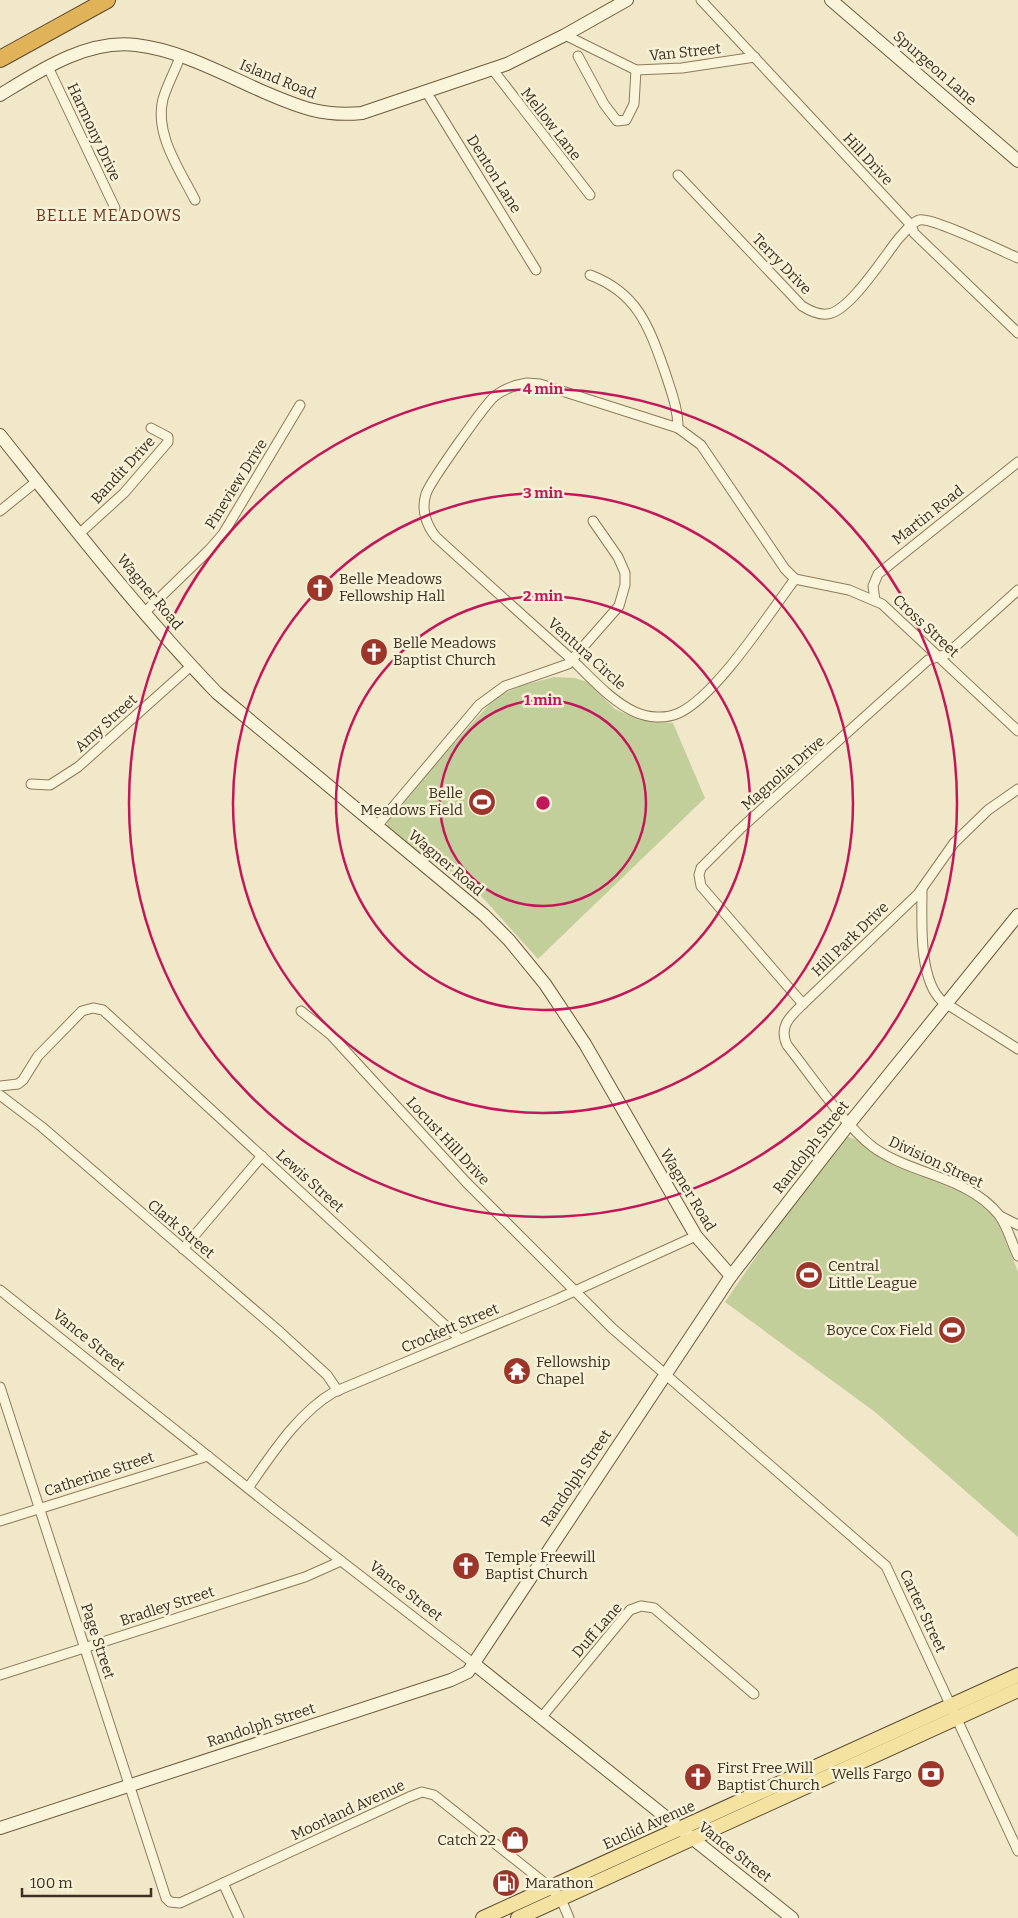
<svg xmlns="http://www.w3.org/2000/svg" width="1018" height="1918" viewBox="0 0 1018 1918" font-family="Bitter,serif">
  <style>
    .green { fill: #c3cf9b }
    .lines { fill: none; stroke-linecap: round; stroke-linejoin: round }
    .street-casing { stroke: #8c7b5c; stroke-width: 11 }
    .secondary-casing { stroke: #6e5c3f; stroke-width: 14 }
    .primary-casing { stroke: #5a4830; stroke-width: 16 }
    .highway-casing { stroke: #5a4830; stroke-width: 18 }
    .street { stroke: #faf4db; stroke-width: 9 }
    .secondary { stroke: #faf4db; stroke-width: 12 }
    .primary { stroke: #f3e2a0; stroke-width: 14 }
    .highway { stroke: #e0b358; stroke-width: 16 }
    .ring { fill: none; stroke: #c2185b; stroke-width: 2.5 }
    .labels { text-anchor: middle; dominant-baseline: central; stroke-width: 5; stroke-linejoin: round; paint-order: stroke }
    .street-label { font-size: 15px; fill: #3c3120; stroke: #f7f1d7 }
    .poi-label { font-size: 15px; fill: #3c3120; stroke: #f7f1d7; text-anchor: start }
    .neighbourhood-label { font-size: 16px; letter-spacing: 1px; fill: #6a361e; stroke: #f7f1d7 }
    .centre { fill: #c2185b; stroke: #f7f1d7; stroke-width: 2.5 }
    .ring-label { font-size: 15px; text-anchor: middle; font-weight: bold; fill: #c2185b; stroke: #f7f1d7; stroke-width: 5; stroke-linejoin: round; paint-order: stroke }
  </style>
  <rect width="100%" height="100%" fill="#f0e8c8"/>
  <g class="green">
    <path d="M554,677L575,678L587,682L615,709L639,720L673,723L705,798L538,959L483,898L388,830L387,822L398,806L495,698L520,686Z"/>
    <path d="M846,1136L857,1140L895,1165L972,1197L989,1210L1000,1226L1018,1272V1537L875,1412L725,1302L793,1203Z"/>
  </g>
  <g class="lines">
    <g class="street-casing">
      <g id="street">
        <path d="M701,0L911,225L914,233L1018,333"/>
        <path d="M565,35L636,70L682,68L755,57"/>
        <path d="M578,56L604,104L617,121L626,120L634,104L636,70"/>
        <path d="M180,57C175,71 167,85 163,99C154,134 180,170 195,200"/>
        <path d="M48,67L115,208"/>
        <path d="M493,70L590,195"/>
        <path d="M427,93L536,270"/>
        <path d="M678,175L802,306C810,311 818,315 827,314C849,313 885,255 899,238C905,232 911,223 919,220C932,217 1002,251 1018,258"/>
        <path d="M590,275C638,293 649,327 665,372C671,391 678,408 678,428"/>
        <path d="M527,383L540,384L678,428L701,445L785,569L795,579C768,615 717,695 679,713C666,719 648,718 635,712C609,700 589,675 568,656C524,617 480,577 436,537C426,525 421,509 426,494C429,483 486,403 495,396C505,388 515,385 527,383Z"/>
        <path d="M0,511L37,481"/>
        <path d="M79,534L124,493L168,442V437L151,428"/>
        <path d="M795,579L849,590L882,604L1018,731"/>
        <path d="M875,600L873,586L878,574L1018,462"/>
        <path d="M145,612L209,550L223,534L300,405"/>
        <path d="M31,784L50,785L78,767L191,666"/>
        <path d="M1018,789L988,810L954,843L918,894L803,1004C791,1016 778,1026 787,1045C811,1075 843,1124 873,1147C911,1175 968,1176 999,1215C1008,1227 1011,1242 1018,1256"/>
        <path d="M377,826L479,705L505,686L568,664L619,606L625,585V573L618,557L593,521"/>
        <path d="M922,889C922,920 918,979 942,1001L1018,1049"/>
        <path d="M803,1004L701,886L699,875L701,868L740,829L928,660L947,654L1018,590"/>
        <path d="M301,1011L331,1035L466,1182L612,1328L886,1566L1018,1851"/>
        <path d="M0,1086L18,1084L23,1080L38,1056L82,1011L93,1008L103,1010L460,1339"/>
        <path d="M0,1095L42,1127L280,1332L327,1375L338,1391"/>
        <path d="M1000,1216L1018,1225"/>
        <path d="M183,1249L262,1156"/>
        <path d="M0,1290L274,1509L473,1663"/>
        <path d="M0,1387L166,1898L170,1902L180,1903L409,1797L422,1792L434,1795L546,1884L561,1899L569,1918"/>
        <path d="M248,1488C272,1454 298,1413 334,1392L555,1300L696,1236"/>
        <path d="M0,1521L208,1456"/>
        <path d="M0,1675L305,1577L341,1561"/>
        <path d="M541,1718L630,1610L641,1606L654,1608L754,1694"/>
        <path d="M223,1883L239,1918"/>
      </g>
    </g>
    <g class="secondary-casing">
      <g id="secondary">
        <path d="M831,0L1018,161"/>
        <path d="M0,95C39,71 87,39 136,45C180,50 223,74 264,92C299,107 323,117 362,113L507,64L565,35L627,0"/>
        <path d="M0,435C70,523 139,612 217,693L484,915L509,940L545,984L585,1044L696,1236L731,1276"/>
        <path d="M473,1663L792,1918"/>
        <path d="M0,1828L451,1680L468,1672L731,1276L849,1124L1018,915"/>
      </g>
    </g>
    <g class="primary-casing">
      <g id="primary">
        <path d="M483,1918L1018,1675"/>
        <path d="M518,1918L1018,1690"/>
      </g>
    </g>
    <g class="highway-casing">
      <path id="highway" d="M0,59L107,0"/>
    </g>
    <use href="#street" class="street"/>
    <use href="#secondary" class="secondary"/>
    <use href="#primary" class="primary"/>
    <use href="#highway" class="highway"/>
  </g>
  <g class="ring">
    <circle cx="543" cy="803" r="103"/>
    <circle cx="543" cy="803" r="207"/>
    <circle cx="543" cy="803" r="310"/>
    <circle cx="543" cy="803" r="414"/>
  </g>
  <defs>
    <g id="church-disc" transform="scale(1.4375)"><circle r="9.5" fill="#9d362a" stroke="#f7f1d7"/><path d="M-1.2-6h2.4v3.5h3.3v2.4h-3.3V6h-2.4V-.1h-3.3v-2.4h3.3Z" fill="#fff"/></g>
    <g id="stadium-disc" transform="scale(1.4375)"><circle r="9.5" fill="#9d362a" stroke="#f7f1d7"/><path d="M0-5a6.5 5 0 1 0 0 10a6.5 5 0 1 0 0-10ZM-3.5-1.8h7v3.6h-7Z" fill="#fff"/></g>
    <g id="temple-disc" transform="scale(1.4375)"><circle r="9.5" fill="#9d362a" stroke="#f7f1d7"/><path d="M0-6L5-2H3V0L6.5 2.5H4V6H1.5V3h-3V6H-4V2.5H-6.5L-3 0V-2H-5Z" fill="#fff"/></g>
    <g id="bank-disc" transform="scale(1.4375)"><circle r="9.5" fill="#9d362a" stroke="#f7f1d7"/><path d="M-6-4H6V4H-6ZM0-2.3a2.3 2.3 0 1 0 0 4.6a2.3 2.3 0 1 0 0-4.6Z" fill="#fff"/></g>
    <g id="shop-disc" transform="scale(1.4375)"><circle r="9.5" fill="#9d362a" stroke="#f7f1d7"/><path d="M-5-2.5h2.3a2.7 3.5 0 0 1 5.4 0H5L5.5 6h-11ZM-1.5-2.5h3a1.5 2.3 0 0 0-3 0Z" fill="#fff"/></g>
    <g id="fuel-disc" transform="scale(1.4375)"><circle r="9.5" fill="#9d362a" stroke="#f7f1d7"/><path d="M-5.5-6h7V0h2V4h1.3V-2.5L3-4.5l.8-.8L6-3V5H2.5V1h-1V6h-7ZM-4.2-4.7v3.2H.2V-4.7Z" fill="#fff"/></g>
  </defs>
  <g fill-rule="evenodd">
    <use href="#church-disc" x="320" y="588"/>
    <use href="#church-disc" x="374" y="652"/>
    <use href="#stadium-disc" x="482" y="802"/>
    <use href="#stadium-disc" x="809" y="1275"/>
    <use href="#stadium-disc" x="952" y="1330"/>
    <use href="#temple-disc" x="517" y="1371"/>
    <use href="#church-disc" x="466" y="1566"/>
    <use href="#bank-disc" x="931" y="1774"/>
    <use href="#church-disc" x="698" y="1777"/>
    <use href="#shop-disc" x="515" y="1840"/>
    <use href="#fuel-disc" x="506" y="1883"/>
  </g>
  <g class="labels">
    <g class="street-label">
      <text transform="translate(685 52) rotate(-6)">Van Street</text>
      <text transform="translate(935 68) rotate(41)">Spurgeon Lane</text>
      <text transform="translate(278 79) rotate(22)">Island Road</text>
      <text transform="translate(551 124) rotate(52)">Mellow Lane</text>
      <text transform="translate(94 132) rotate(65)">Harmony Drive</text>
      <text transform="translate(868 159) rotate(47)">Hill Drive</text>
      <text transform="translate(494 174) rotate(58)">Denton Lane</text>
      <text transform="translate(782 264) rotate(46)">Terry Drive</text>
      <text transform="translate(123 470) rotate(-47)">Bandit Drive</text>
      <text transform="translate(236 484) rotate(-58)">Pineview Drive</text>
      <text transform="translate(928 515) rotate(-38)">Martin Road</text>
      <text transform="translate(150 592) rotate(50)">Wagner Road</text>
      <text transform="translate(926 626) rotate(43)">Cross Street</text>
      <text transform="translate(587 654) rotate(42)">Ventura Circle</text>
      <text transform="translate(106 723) rotate(-42)">Amy Street</text>
      <text transform="translate(783 773) rotate(-41)">Magnolia Drive</text>
      <text transform="translate(446 863) rotate(40)">Wagner Road</text>
      <text transform="translate(850 939) rotate(-44)">Hill Park Drive</text>
      <text transform="translate(448 1141) rotate(47)">Locust Hill Drive</text>
      <text transform="translate(811 1147) rotate(-52)">Randolph Street</text>
      <text transform="translate(936 1162) rotate(25)">Division Street</text>
      <text transform="translate(310 1181) rotate(42)">Lewis Street</text>
      <text transform="translate(688 1190) rotate(59)">Wagner Road</text>
      <text transform="translate(181 1229) rotate(40)">Clark Street</text>
      <text transform="translate(450 1328) rotate(-23)">Crockett Street</text>
      <text transform="translate(89 1340) rotate(39)">Vance Street</text>
      <text transform="translate(99 1474) rotate(-18)">Catherine Street</text>
      <text transform="translate(576 1478) rotate(-56)">Randolph Street</text>
      <text transform="translate(406 1591) rotate(38)">Vance Street</text>
      <text transform="translate(167 1606) rotate(-18)">Bradley Street</text>
      <text transform="translate(923 1611) rotate(65)">Carter Street</text>
      <text transform="translate(597 1630) rotate(-49)">Duff Lane</text>
      <text transform="translate(98 1641) rotate(72)">Page Street</text>
      <text transform="translate(261 1725) rotate(-18)">Randolph Street</text>
      <text transform="translate(348 1810) rotate(-25)">Moorland Avenue</text>
      <text transform="translate(649 1825) rotate(-24)">Euclid Avenue</text>
      <text transform="translate(735 1852) rotate(38)">Vance Street</text>
    </g>
    <g class="poi-label">
      <text x="339" y="579">Belle Meadows<tspan x="339" dy="17">Fellowship Hall</tspan></text>
      <text x="393" y="643">Belle Meadows<tspan x="393" dy="17">Baptist Church</tspan></text>
      <text x="463" y="793" text-anchor="end">Belle<tspan x="463" dy="17">Meadows Field</tspan></text>
      <text x="828" y="1266">Central<tspan x="828" dy="17">Little League</tspan></text>
      <text x="933" y="1330" text-anchor="end">Boyce Cox Field</text>
      <text x="536" y="1362">Fellowship<tspan x="536" dy="17">Chapel</tspan></text>
      <text x="485" y="1557">Temple Freewill<tspan x="485" dy="17">Baptist Church</tspan></text>
      <text x="717" y="1768">First Free Will<tspan x="717" dy="17">Baptist Church</tspan></text>
      <text x="912" y="1774" text-anchor="end">Wells Fargo</text>
      <text x="496" y="1840" text-anchor="end">Catch 22</text>
      <text x="525" y="1883">Marathon</text>
    </g>
    <g class="neighbourhood-label">
      <text x="109" y="215">BELLE MEADOWS</text>
    </g>
  </g>
  <circle cx="543" cy="803" r="8" class="centre"/>
  <g class="ring-label">
    <text x="543" y="394">4 min</text>
    <text x="543" y="498">3 min</text>
    <text x="543" y="601">2 min</text>
    <text x="543" y="705">1 min</text>
  </g>
  <path d="M22 1888v8h129v-8" fill="none" stroke="#3c3120" stroke-width="2.5"/>
  <text x="30" y="1888" font-size="15" fill="#3c3120" stroke="#f7f1d7" stroke-width="4" paint-order="stroke">100 m</text>
</svg>
